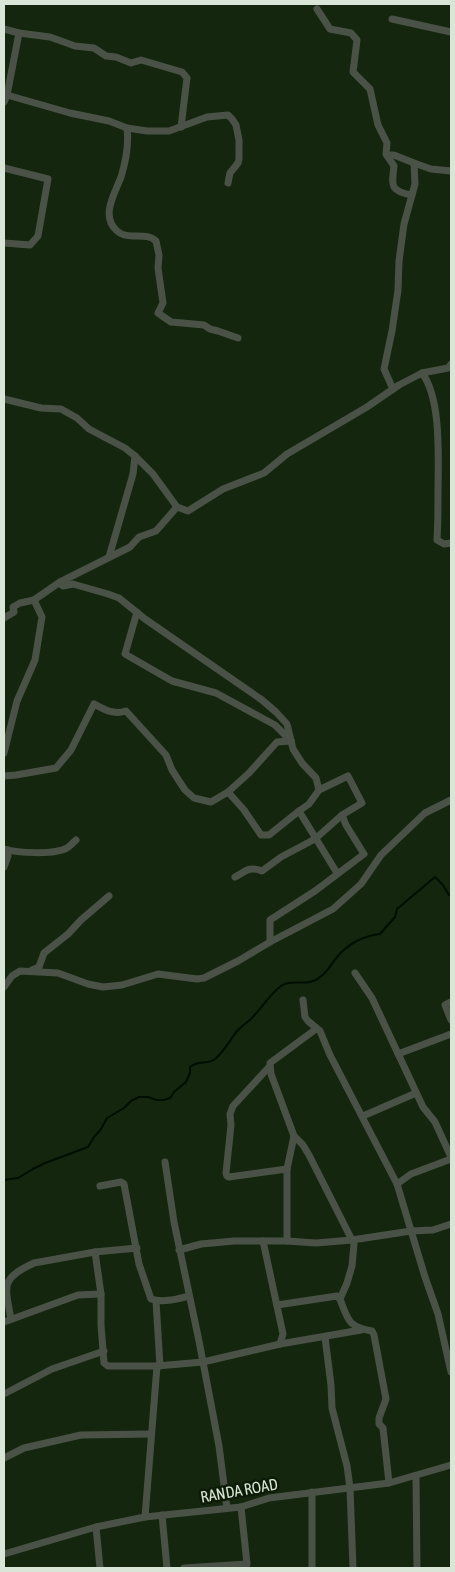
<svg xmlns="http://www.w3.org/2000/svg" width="455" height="1572" viewBox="0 0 455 1572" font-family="'Asap Condensed',sans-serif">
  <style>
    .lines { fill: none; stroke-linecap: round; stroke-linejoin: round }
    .stream { stroke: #000e00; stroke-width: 2 }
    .street { stroke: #4a5247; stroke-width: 7 }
    .labels { text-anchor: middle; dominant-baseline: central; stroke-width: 5; stroke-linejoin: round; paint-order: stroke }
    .street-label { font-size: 16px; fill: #d9e5d6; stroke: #0c1c06 }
  </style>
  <rect width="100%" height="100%" fill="#15260f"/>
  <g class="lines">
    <path class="stream" d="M4,1180L18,1178L33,1169L45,1163L88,1147L94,1137L101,1129L107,1118L124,1108L131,1101L139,1097H148L157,1100H164L170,1098L175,1091L186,1082L190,1073V1067C198,1060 207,1065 215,1059C225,1051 230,1039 238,1030C242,1026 246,1023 250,1020C261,1009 269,995 281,986C292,978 308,988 320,977C328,972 331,964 337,957C348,944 364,936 380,934L395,917L397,909L435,877L443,885L449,895H451"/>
    <g class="street">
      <path d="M317,9L330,29L351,33L357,40L353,72L370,89L378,125L387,143L386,154L394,166C392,185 389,191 412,195"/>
      <path d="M392,19L451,32"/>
      <path d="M4,29L19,33L50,37L75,46L94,48L106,56L116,57L131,63L141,60L182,72L187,78L181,127"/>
      <path d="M7,95L70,113L109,121L127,128L147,131H169L207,117L228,115L232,119L236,125L239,140V159L238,163L230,173L228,183"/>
      <path d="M4,102L7,95L19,33"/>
      <path d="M127,128C129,144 126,161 121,177C115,193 100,216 117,231C128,241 146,231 156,241L159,255L158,268L163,303L158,313L171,322L204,325L210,329L218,331L238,338"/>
      <path d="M387,155H394L414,163L415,184L404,224L399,261L398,290L392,331L384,369L393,389"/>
      <path d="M414,163L431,169L451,171"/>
      <path d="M4,168L48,179L38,236L30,245L4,243"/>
      <path d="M422,373C442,399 438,461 438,493C438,509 438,524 437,540L444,544L451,543"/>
      <path d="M4,399L41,408L61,409L77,418L89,429L125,448L135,456L153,474L177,507L188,511L223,489L264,473L287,454L367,407L399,385L422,373L448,368L451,364"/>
      <path d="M109,557L133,474L135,456"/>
      <path d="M137,612L125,654L172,681L216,693L275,725L291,741"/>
      <path d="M4,618L14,612L13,607L20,603L34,600L60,582L130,547L139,537L156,531L177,507"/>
      <path d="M291,741L277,742L249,773L228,792L244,810L261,835H269L299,811"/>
      <path d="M4,753L17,701L35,660L42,617L34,600"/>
      <path d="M4,776L16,775L56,768L71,750L94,704C105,710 113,715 126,711L166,755L172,770L185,790L194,798L211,802L228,792"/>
      <path d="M319,790L309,804L299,811L337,873"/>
      <path d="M4,849C17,853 55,855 67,848C70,846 74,842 76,840"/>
      <path d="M4,867L8,856V850"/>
      <path d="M235,877C246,871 249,866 262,871L281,857L315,839L342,815"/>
      <path d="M270,942L333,909L361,884L381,855L425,813L451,800"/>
      <path d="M32,970L39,967L44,953L68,934L81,920L109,896"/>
      <path d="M355,973L372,998L423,1107L435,1122L451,1157"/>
      <path d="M4,987L12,976L20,971L58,973L88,984L103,987L122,985L158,974L197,979L204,978L238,961L270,942V920L315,891L364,854L346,825L342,815L362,803L348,776L319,790L316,778L302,763L293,749L287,724L276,712L262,700L145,619L119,598L108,594L73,584L63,586L59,583"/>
      <path d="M303,1000L305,1017L308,1021L320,1031L330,1055L397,1184L425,1277L438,1314L451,1372"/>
      <path d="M451,1002L445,1005L451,1020"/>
      <path d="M316,1029L270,1063L271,1074L294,1136L303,1145L309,1155L354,1244L352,1266L347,1283L340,1299"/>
      <path d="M398,1054L451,1034"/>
      <path d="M269,1067L233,1106L230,1114L231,1125L226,1173L227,1176L229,1177L287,1169"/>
      <path d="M363,1116L416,1093"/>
      <path d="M165,1162L174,1222L199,1341L219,1446L227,1508"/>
      <path d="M397,1184L411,1174L451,1159"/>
      <path d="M100,1186L121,1182L124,1184L139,1264L151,1299C163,1303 177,1299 189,1296"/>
      <path d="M287,1241V1169L294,1136"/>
      <path d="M179,1250L201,1244L234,1241H287L316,1243L352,1240L411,1231L433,1230L451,1224"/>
      <path d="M95,1252L101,1294V1325L104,1363L108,1366H157L203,1362L280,1344L283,1334L263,1241"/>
      <path d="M156,1301L160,1366"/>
      <path d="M277,1305L337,1296L340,1299C348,1320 348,1327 372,1331L374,1335L386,1399L379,1418V1424L383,1428L389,1483"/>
      <path d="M11,1319C5,1285 0,1279 34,1263L95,1252L137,1248"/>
      <path d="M4,1322L78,1295L101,1294"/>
      <path d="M325,1337L331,1385L332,1408L347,1466L350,1488L353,1568"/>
      <path d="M280,1344L361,1330"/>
      <path d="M4,1394L52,1369L104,1351"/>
      <path d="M4,1458L24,1448L81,1435L151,1434"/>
      <path d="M416,1476L417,1568"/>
      <path d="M162,1515L167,1568"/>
      <path d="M145,1517L157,1366"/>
      <path d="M96,1527L100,1568"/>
      <path d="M4,1554L96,1527L145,1517L241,1507L269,1498L389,1483L451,1465"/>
      <path d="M184,1568L247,1564L241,1507"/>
      <path d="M312,1568V1492"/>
    </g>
  </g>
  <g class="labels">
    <g class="street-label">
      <text transform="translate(239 1490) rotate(-10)">RANDA ROAD</text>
    </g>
  </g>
  <rect width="455" height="1572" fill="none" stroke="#d9e5d6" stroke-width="10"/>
</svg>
